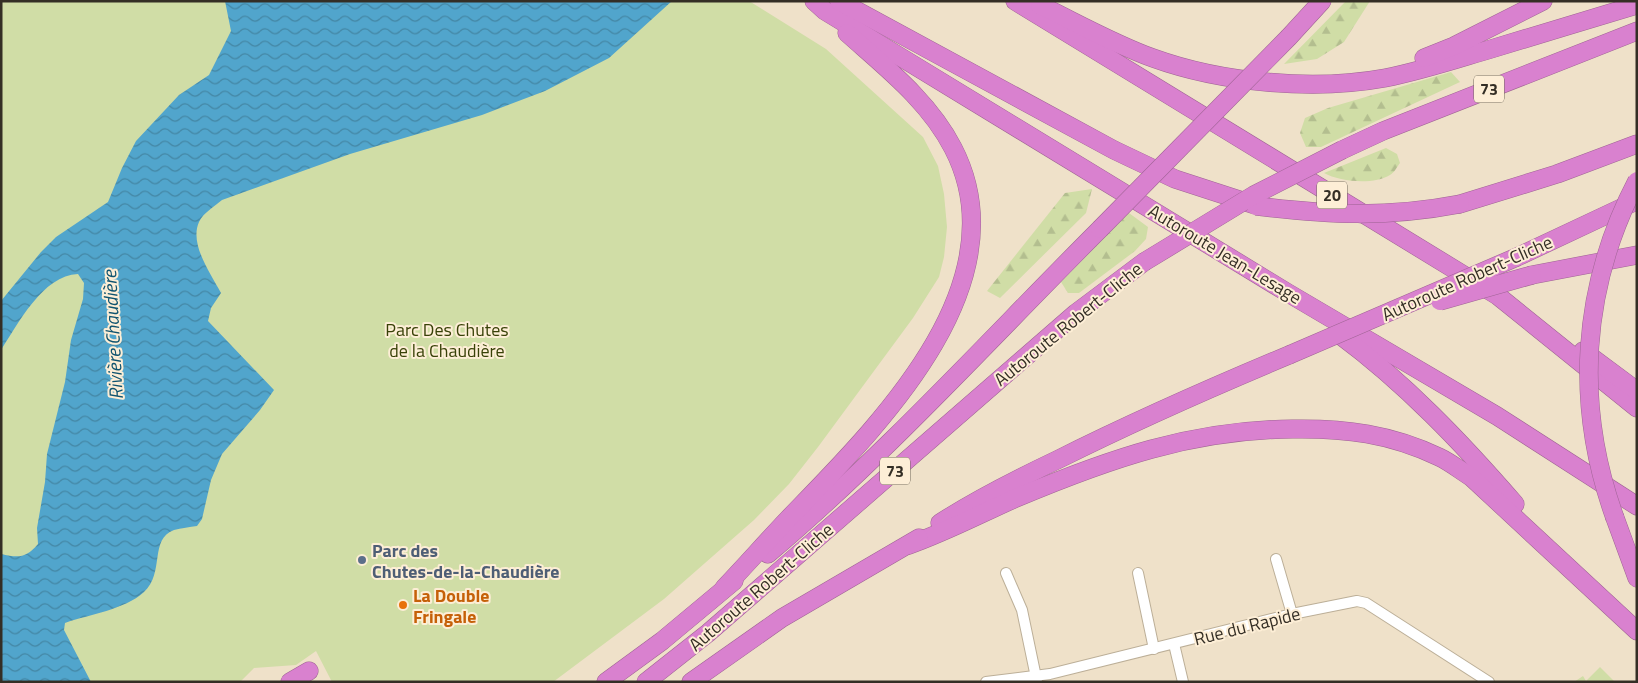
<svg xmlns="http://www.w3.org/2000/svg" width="1638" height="683" viewBox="0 0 1638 683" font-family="'Titillium Web',sans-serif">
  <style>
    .forest { fill: url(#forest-firs) }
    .green { fill: #d0dda6 }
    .water { fill: url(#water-waves) }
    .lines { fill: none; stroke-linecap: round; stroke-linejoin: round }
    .street-casing { stroke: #bcaf98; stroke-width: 12 }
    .highway-casing { stroke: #9f6494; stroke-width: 19 }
    .street { stroke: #fff; stroke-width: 10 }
    .highway { stroke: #d981cf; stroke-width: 18 }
    .highway-bridge-casing { stroke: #9f6494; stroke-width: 19; stroke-linecap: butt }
    .highway-bridge { stroke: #d981cf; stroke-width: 18 }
    .service-dot { fill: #5c6f8a; stroke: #fdeed6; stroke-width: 2 }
    .food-dot { fill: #e8710a; stroke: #fdeed6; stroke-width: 2 }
    .labels { text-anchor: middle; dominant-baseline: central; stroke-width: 4; stroke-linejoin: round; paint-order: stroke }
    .shield { fill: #fdeed6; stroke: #70685a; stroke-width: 1 }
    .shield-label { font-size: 16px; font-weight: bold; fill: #342e25 }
    .street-label { font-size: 18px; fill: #342e25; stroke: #fdeed6 }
    .park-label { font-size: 18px; fill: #384107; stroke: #fdeed6 }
    .service-label { font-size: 18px; font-weight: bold; fill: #4e5e75; stroke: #fdeed6; text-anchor: start }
    .food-label { font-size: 18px; font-weight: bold; fill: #c56008; stroke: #fdeed6; text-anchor: start }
    .water-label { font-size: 19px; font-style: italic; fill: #0f536f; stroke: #fdeed6 }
  </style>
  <defs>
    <pattern id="forest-firs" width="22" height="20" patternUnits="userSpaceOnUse" patternTransform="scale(1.25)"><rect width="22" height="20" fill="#d0dda6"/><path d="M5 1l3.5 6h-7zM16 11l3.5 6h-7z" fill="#b3be8f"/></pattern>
    <pattern id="water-waves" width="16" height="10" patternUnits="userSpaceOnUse" patternTransform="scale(1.25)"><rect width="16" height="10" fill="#51a5cc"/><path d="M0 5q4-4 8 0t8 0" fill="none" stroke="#4487a5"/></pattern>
  </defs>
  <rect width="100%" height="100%" fill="#efe1c9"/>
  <g class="forest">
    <path d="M1346,1H1370L1344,42L1317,59L1284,64Z"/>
    <path d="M1451,72L1460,82L1321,147H1306L1300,133L1305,118L1328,108Z"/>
    <path d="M1386,148L1397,154L1400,163C1397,167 1394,173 1390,175C1374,185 1340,182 1324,173Z"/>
    <path d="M1092,189L1086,213L1000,298L987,291L1065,193Z"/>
    <path d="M1129,213L1148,227L1146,239L1135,251L1079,293H1068L1061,282Z"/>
  </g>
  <g class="green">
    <path d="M1,1H749L826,49L923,137L938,166L944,194L947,227L944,257L939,277L913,318L818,447L789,484L754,520L664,599L553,682H332L316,651L296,665L254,668L240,682H1Z"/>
    <path d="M1600,667L1615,682H1574L1583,676L1586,681Z"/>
  </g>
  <path class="water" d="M225,1H672L609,58L545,91L482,115L350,154L222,200C215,206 203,213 199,222C189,244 211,274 221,293L211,308L208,321L274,390L260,410L222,454L211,480L202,519L197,526C190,527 181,528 174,530C149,539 165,573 144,592C124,610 90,614 65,623L64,630L91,682H1V554C19,558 26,558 38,544L37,528L45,482L47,454L65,382L71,340L83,299L84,283L78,274C43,275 18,324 1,350V301L41,252L56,237L108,202L122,168L136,141L179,95L209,75L231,31Z"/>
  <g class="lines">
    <g class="street-casing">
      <g id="street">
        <path d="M1276,559L1292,614"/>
        <path d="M1006,573L1022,610L1037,682"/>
        <path d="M1138,573L1154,649"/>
        <path d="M1174,644L1183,682"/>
        <path d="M986,682L1050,674L1292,614L1357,601L1366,603L1489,682"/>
      </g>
    </g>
    <g class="highway-casing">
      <g id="highway">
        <path d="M814,1L825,11L1288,293L1497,416L1637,506"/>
        <path d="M839,1L1114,150L1175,179L1255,205"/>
        <path d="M1015,1L1498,296L1637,408"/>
        <path d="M1040,5C1077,23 1114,44 1153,58C1222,83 1314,91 1385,78C1421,71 1457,59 1491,49C1540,34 1588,20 1637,5"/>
        <path d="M1289,37L1322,1"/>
        <path d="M1424,58L1454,46L1543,1"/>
        <path d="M1342,150L1383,131L1637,31"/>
        <path d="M1460,204L1557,174L1637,144"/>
        <path d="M1517,257L1634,202"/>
        <path d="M1532,275L1637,255"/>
        <path d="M1340,335C1405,383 1462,443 1515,504"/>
        <path d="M1583,351L1637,391"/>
        <path d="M1615,518L1637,578"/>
        <path d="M940,523C977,499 1017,479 1057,460C1133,422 1210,388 1289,355"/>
        <path d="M909,545C946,532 980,514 1016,498C1109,459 1191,430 1292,429C1345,428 1391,434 1439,457C1450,462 1461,471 1471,477L1637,631"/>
        <path d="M768,554C885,455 991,338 1100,229"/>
        <path d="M724,588C746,565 767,541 788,519C875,429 1024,285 953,148C929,101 885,67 847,33"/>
        <path d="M290,682L309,671"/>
        <path d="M606,682L662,641L734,581"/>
        <path d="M646,682L708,633L1076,313L1144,262"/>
        <path d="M691,682L782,618L919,538"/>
      </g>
    </g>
    <use href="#street" class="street"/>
    <use href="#highway" class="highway"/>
    <g class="highway-bridge-casing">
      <g id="highway-bridge">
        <path d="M1256,206C1329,215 1387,218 1460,204"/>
        <path d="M1100,229L1289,37"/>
        <path d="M1144,262L1254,195L1342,150"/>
        <path d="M1440,301L1532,275"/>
        <path d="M1289,355L1517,257"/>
        <path d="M1615,518C1574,405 1581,288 1637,181"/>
      </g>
    </g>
    <use href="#highway-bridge" class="highway-bridge"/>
  </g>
  <circle class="service-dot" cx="362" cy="560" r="5"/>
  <circle class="food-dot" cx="403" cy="605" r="5"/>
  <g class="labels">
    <g class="shield">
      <rect x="1474" y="75.5" width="30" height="27" rx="4"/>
      <rect x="1317" y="181.5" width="30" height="27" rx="4"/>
      <rect x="880" y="457.5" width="30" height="27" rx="4"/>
    </g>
    <g class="shield-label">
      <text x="1489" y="89">73</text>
      <text x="1332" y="195">20</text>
      <text x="895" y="471">73</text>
    </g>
    <g class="street-label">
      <text transform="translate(1225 254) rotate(31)">Autoroute Jean-Lesage</text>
      <text transform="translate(1467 278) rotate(-24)">Autoroute Robert-Cliche</text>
      <text transform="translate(1068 324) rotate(-39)">Autoroute Robert-Cliche</text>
      <text transform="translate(761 587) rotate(-41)">Autoroute Robert-Cliche</text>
      <text transform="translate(1247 626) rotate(-14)">Rue du Rapide</text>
    </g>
    <g class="park-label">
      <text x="447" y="329">Parc Des Chutes<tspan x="447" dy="21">de la Chaudière</tspan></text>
    </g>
    <g class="service-label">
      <text x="372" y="550">Parc des<tspan x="372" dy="21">Chutes-de-la-Chaudière</tspan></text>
    </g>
    <g class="food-label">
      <text x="413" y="595">La Double<tspan x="413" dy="21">Fringale</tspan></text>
    </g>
    <g class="water-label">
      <text transform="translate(112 335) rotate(-93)">Rivière Chaudière</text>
    </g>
  </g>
  <rect width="1638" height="683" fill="none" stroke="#342e25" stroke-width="5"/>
</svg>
